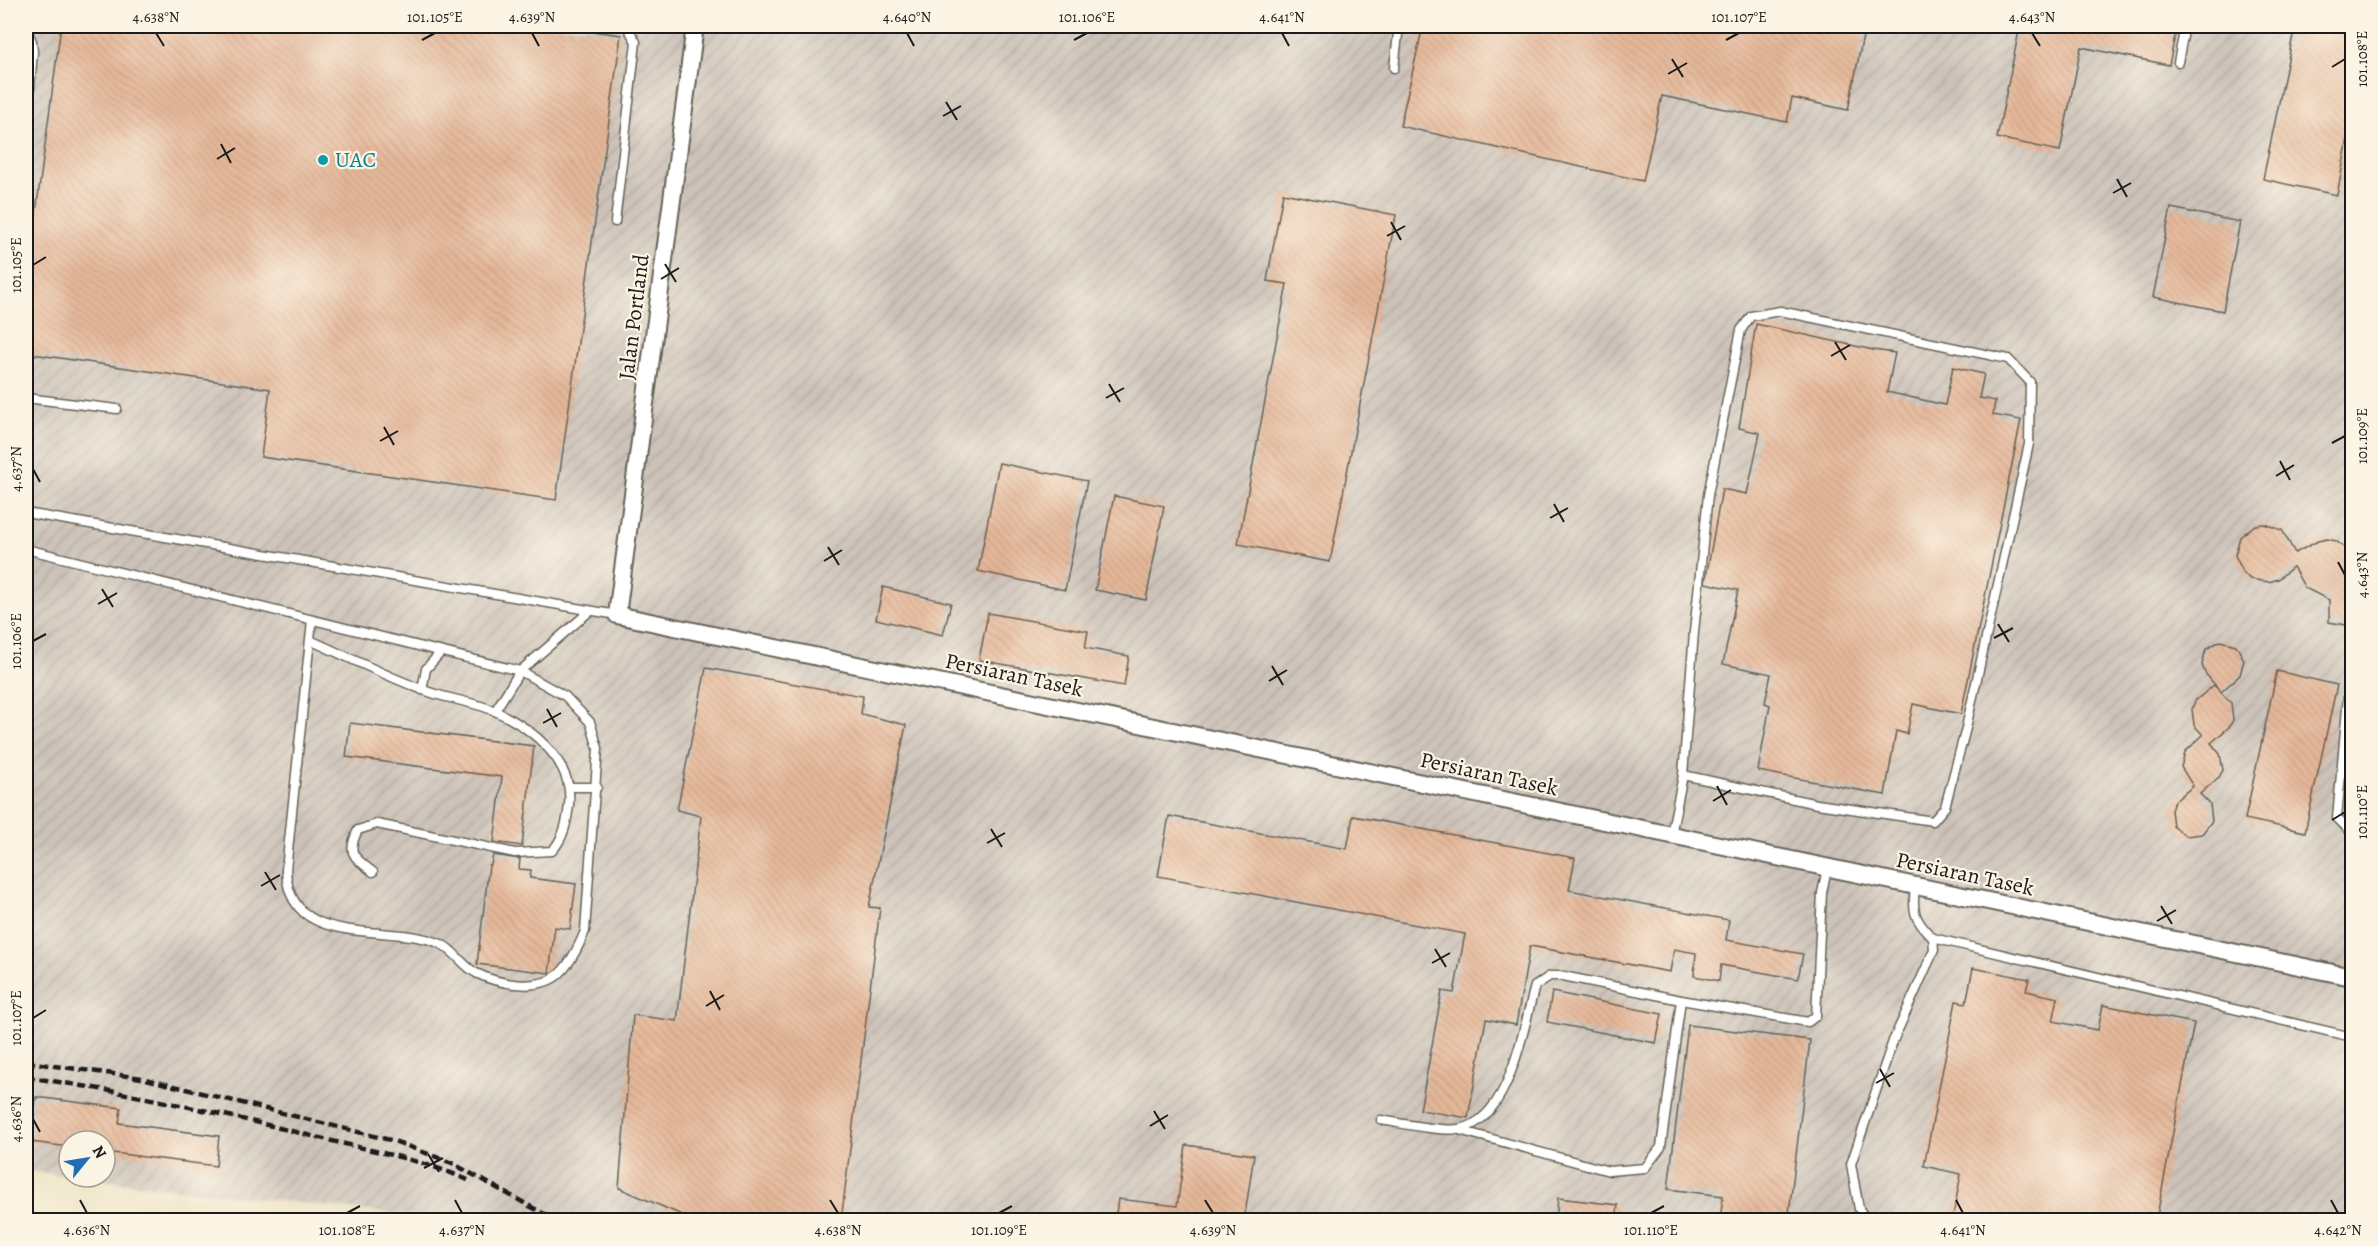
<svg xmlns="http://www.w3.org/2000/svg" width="2378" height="1246" viewBox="0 0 2378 1246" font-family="Alegreya,serif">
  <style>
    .industrial { fill: url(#industrial-furrows) }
    .building { fill: url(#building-back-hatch) }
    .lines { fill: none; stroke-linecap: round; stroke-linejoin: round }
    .lane-casing { stroke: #656256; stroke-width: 11 }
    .street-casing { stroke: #656256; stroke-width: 20 }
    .lane { stroke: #fff; stroke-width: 8 }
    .street { stroke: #fff; stroke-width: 16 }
    .rail { stroke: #1c1c1c; stroke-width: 4.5; stroke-dasharray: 9 4.5; stroke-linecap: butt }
    .ticks { fill: none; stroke: #1c1c1c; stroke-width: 2 }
    .culture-dot { fill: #0f9aa8; stroke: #fcf5e5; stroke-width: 2 }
    .labels { text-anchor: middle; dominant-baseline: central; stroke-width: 4.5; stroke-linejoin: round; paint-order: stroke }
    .culture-label { font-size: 22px; fill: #0d838f; stroke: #fcf5e5; text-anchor: start }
    .street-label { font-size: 22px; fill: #1c1c1c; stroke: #fcf5e5 }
    .neatline { fill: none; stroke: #1c1c1c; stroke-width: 2 }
    .ticks-label { font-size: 15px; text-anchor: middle; fill: #1c1c1c }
  </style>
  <defs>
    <pattern id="industrial-furrows" width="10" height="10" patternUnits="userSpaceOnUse" patternTransform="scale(1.5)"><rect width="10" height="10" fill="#ccc2b9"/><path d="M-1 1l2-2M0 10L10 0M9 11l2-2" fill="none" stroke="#afa69e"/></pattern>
    <pattern id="building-back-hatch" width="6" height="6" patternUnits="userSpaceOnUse" patternTransform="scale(1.5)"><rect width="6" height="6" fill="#e5b799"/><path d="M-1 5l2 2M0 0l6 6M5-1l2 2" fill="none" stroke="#c49d83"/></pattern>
  </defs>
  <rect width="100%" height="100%" fill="#fcf5e5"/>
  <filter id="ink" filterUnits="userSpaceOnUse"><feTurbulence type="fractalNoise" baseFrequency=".0167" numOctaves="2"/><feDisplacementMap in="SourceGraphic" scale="12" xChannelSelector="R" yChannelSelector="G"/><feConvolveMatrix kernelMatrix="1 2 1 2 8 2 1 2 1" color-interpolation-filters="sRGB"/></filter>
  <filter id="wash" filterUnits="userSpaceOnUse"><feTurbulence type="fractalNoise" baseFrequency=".008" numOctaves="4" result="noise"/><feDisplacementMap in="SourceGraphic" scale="24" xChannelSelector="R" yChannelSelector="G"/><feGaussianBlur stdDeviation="1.35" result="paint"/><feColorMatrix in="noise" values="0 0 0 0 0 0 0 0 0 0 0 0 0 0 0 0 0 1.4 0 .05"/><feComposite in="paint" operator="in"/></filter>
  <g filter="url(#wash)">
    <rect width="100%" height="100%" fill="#ece3c2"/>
    <path class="industrial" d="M26,26H2352V1220H446L75,1177H105V1141H69V1176L26,1171Z"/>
    <g id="blocks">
      <g class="building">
        <path d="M61,26H556L621,35L556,500L261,457L270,389L26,353V286Z"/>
        <path d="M1423,26H1865L1848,110L1792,98L1787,122L1662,96L1643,181L1400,126Z"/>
        <path d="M2020,26H2177L2169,65L2081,47L2060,151L1997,138Z"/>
        <path d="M2295,26H2352V118L2337,195L2263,179Z"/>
        <path d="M1283,193L1396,215L1330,562L1238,544L1287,284L1267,281Z"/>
        <path d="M2171,208L2240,222L2223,311L2153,297Z"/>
        <path d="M1756,324L1873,350L1895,353L1887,392L1945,405L1953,367L1984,374L1979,398L1995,401L1993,415L2021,420L1961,714L1913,704L1907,734L1896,731L1885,795L1758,771L1770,705L1765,703L1771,674L1723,664L1738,590L1705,583L1722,489L1747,494L1760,433L1739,428Z"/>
        <path d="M999,463L1087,481L1065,590L978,571Z"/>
        <path d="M1114,496L1164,506L1146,600L1095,590Z"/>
        <path d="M2264,524L2282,530L2295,553L2318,541L2327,539L2336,541L2351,553L2352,626L2329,622V600L2305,588L2293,567L2278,579L2269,582L2250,579L2243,572L2235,555L2240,537L2255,525Z"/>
        <path d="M883,587L951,603L943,635L876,619Z"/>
        <path d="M988,613L1088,631L1085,648L1129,656L1124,686L979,660Z"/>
        <path d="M2220,641L2236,645L2244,660L2240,675L2221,692L2205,673L2202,665L2206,649Z"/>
        <path d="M706,668L863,696L861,714L906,725L869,907L880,908L841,1221H696L619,1188L633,1015L677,1021L701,816L677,810Z"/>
        <path d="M2277,671L2337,685L2305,832L2245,819Z"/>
        <path d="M2214,685L2231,703L2233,720L2229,727L2211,743L2220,754L2223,770L2219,777L2200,794L2210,804L2212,821L2202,834L2186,836L2173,826L2171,810L2174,802L2193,786L2181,767L2185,752L2203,735L2194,725L2192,709L2195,701Z"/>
        <path d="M350,723L534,746L522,846L494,842L502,777L346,757Z"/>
        <path d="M1169,816L1347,849L1353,816L1575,858L1569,890L1729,920L1726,940L1803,954L1798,979L1721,965L1719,981L1694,976L1696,953L1674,949L1670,972L1530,946L1516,1025L1486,1019L1468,1118L1420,1110L1442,991L1454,993L1465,934L1158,876Z"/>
        <path d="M493,855L520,859L519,869L531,870L530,878L576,884L570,929L555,927L549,973L477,964L489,865H491Z"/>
        <path d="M1973,968L2029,979L2026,991L2058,998L2053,1021L2098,1030L2103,1005L2194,1023L2156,1221H1952L1961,1174L1924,1166L1956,1001L1966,1003Z"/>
        <path d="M1552,992L1662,1014L1656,1043L1547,1022Z"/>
        <path d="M1688,1025L1810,1040L1788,1221H1720L1723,1196L1668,1189Z"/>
        <path d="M36,1097L121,1108L119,1123L219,1136L216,1166L105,1152V1141H69V1147L31,1142Z"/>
        <path d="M1186,1145L1254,1155L1244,1221H1115L1118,1199L1177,1206Z"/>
        <path d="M1558,1198L1618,1205L1616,1221H1556Z"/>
      </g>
    </g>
  </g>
  <g filter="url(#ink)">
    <use href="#blocks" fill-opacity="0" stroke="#656256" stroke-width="1.5"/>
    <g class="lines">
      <g class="lane-casing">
        <g id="lane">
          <path d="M26,28L32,41L33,52L26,134"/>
          <path d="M2178,62L2185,26"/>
          <path d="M1394,68L1399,26"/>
          <path d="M615,222L636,42L627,26"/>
          <path d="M26,398L117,409"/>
          <path d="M26,513L617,615"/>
          <path d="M26,549L520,671L565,696L590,722L598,748L585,931C579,946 571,963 559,974C539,992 498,984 476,973C463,966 454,950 441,944C390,921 289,952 286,870L312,620"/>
          <path d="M312,641C348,657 384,675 421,689C444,699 472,701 495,711C532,728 574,761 569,805C567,822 564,838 552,851L515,853L377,824L358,830C346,854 354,857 373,872"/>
          <path d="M2352,653L2337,818L2352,833"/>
          <path d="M422,690L426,669L441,652"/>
          <path d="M495,711L520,671L590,611"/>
          <path d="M569,787H597"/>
          <path d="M1671,835L1683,775L1694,632L1708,495L1741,330L1751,316L1780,311L2008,359L2030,382L2029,444L1966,728L1945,807L1933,821L1817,804L1683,775"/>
          <path d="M1933,938L2352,1037"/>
          <path d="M1381,1120C1400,1123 1441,1132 1459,1129C1510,1121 1523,1028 1535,986L1550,976H1563L1681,1000L1808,1022L1816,1016L1822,893L1827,868"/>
          <path d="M1459,1130L1609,1171L1645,1168L1661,1147L1681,1000"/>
          <path d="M1867,1220L1859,1209L1851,1164L1893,1041L1934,950L1933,938C1914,920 1912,912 1915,886"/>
        </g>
      </g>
      <g class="street-casing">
        <path id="street" d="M695,26L617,615L2352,977"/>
      </g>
      <use href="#lane" class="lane"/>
      <use href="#street" class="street"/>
      <g class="rail">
        <path d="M26,1062L142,1078L394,1141L452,1163L555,1220"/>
        <path d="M26,1077C124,1091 220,1113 316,1137C367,1150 422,1159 470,1181"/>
      </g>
    </g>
  </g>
  <path class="ticks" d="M156,33L164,46M532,33L539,46M907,33L914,46M1282,33L1289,46M2032,33L2040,46M422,40L435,33M1074,40L1087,33M1726,40L1739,33M1672,59L1683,77M2332,67L2345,59M1668,74L1687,63M946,102L957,120M943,116L961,106M221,144L231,163M217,159L235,148M2117,179L2127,197M2113,193L2131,183M1391,222L1401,240M1387,236L1405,226M665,264L676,282M33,265L46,257M661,279L679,268M1835,342L1846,360M1831,356L1850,345M1109,384L1120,402M1106,398L1124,388M384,427L394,445M380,441L398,431M2332,443L2345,436M2280,461L2290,480M33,469L40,482M2276,476L2294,465M1554,504L1564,522M1550,518L1568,508M828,547L839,565M824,561L842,550M2338,562L2345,575M102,589L113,607M98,604L117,593M1998,624L2009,642M1994,638L2013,628M33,641L46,634M1272,666L1283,685M1269,681L1287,670M547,709L557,727M543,723L561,713M1717,786L1727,805M1713,801L1731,790M2332,820L2345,812M991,829L1002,847M987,843L1005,833M265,872L276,890M261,886L280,875M2161,906L2172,924M2157,921L2176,910M1435,949L1446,967M1432,963L1450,953M710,991L720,1010M706,1006L724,995M33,1018L46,1010M1880,1069L1890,1087M1876,1083L1894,1073M1154,1111L1165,1129M33,1119L40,1132M1150,1126L1168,1115M428,1154L439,1172M424,1168L443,1158M80,1200L87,1213M455,1200L462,1213M830,1200L838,1213M1205,1200L1213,1213M1956,1200L1963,1213M2331,1200L2338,1213M347,1213L360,1206M999,1213L1012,1206M1651,1213L1664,1206"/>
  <circle class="culture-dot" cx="323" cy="160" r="6"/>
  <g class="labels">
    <g class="culture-label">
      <text x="335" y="160">UAC</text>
    </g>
    <g class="street-label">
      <text transform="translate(634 317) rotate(-83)">Jalan Portland</text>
      <text transform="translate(1014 675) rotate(12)">Persiaran Tasek</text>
      <text transform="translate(1489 774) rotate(12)">Persiaran Tasek</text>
      <text transform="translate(1965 874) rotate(12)">Persiaran Tasek</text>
    </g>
  </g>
  <rect width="2378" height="1246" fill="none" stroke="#fcf5e5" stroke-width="66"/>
  <g transform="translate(87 1159) rotate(60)"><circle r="28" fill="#fcf5e5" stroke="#a29e95" stroke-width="1.5"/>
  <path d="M0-4.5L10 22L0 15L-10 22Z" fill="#1f6fb2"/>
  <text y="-9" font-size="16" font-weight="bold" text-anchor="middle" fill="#1c1c1c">N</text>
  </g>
  <rect x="33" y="33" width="2312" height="1180" class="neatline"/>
  <g class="ticks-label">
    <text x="156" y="22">4.638°N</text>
    <text x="435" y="22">101.105°E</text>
    <text x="532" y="22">4.639°N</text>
    <text x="907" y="22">4.640°N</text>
    <text x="1087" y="22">101.106°E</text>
    <text x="1282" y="22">4.641°N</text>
    <text x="1739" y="22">101.107°E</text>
    <text x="2032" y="22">4.643°N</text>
    <text transform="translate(2362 59) rotate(-90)" y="5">101.108°E</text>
    <text transform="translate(16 265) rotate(-90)" y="5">101.105°E</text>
    <text transform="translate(2362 436) rotate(-90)" y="5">101.109°E</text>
    <text transform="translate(16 469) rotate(-90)" y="5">4.637°N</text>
    <text transform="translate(2362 575) rotate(-90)" y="5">4.643°N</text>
    <text transform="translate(16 641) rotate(-90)" y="5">101.106°E</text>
    <text transform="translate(2362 812) rotate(-90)" y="5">101.110°E</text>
    <text transform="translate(16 1018) rotate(-90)" y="5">101.107°E</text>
    <text transform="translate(16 1119) rotate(-90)" y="5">4.636°N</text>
    <text x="87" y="1235">4.636°N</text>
    <text x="347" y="1235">101.108°E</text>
    <text x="462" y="1235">4.637°N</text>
    <text x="838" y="1235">4.638°N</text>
    <text x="999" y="1235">101.109°E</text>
    <text x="1213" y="1235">4.639°N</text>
    <text x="1651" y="1235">101.110°E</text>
    <text x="1963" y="1235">4.641°N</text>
    <text x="2338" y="1235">4.642°N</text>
  </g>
</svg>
